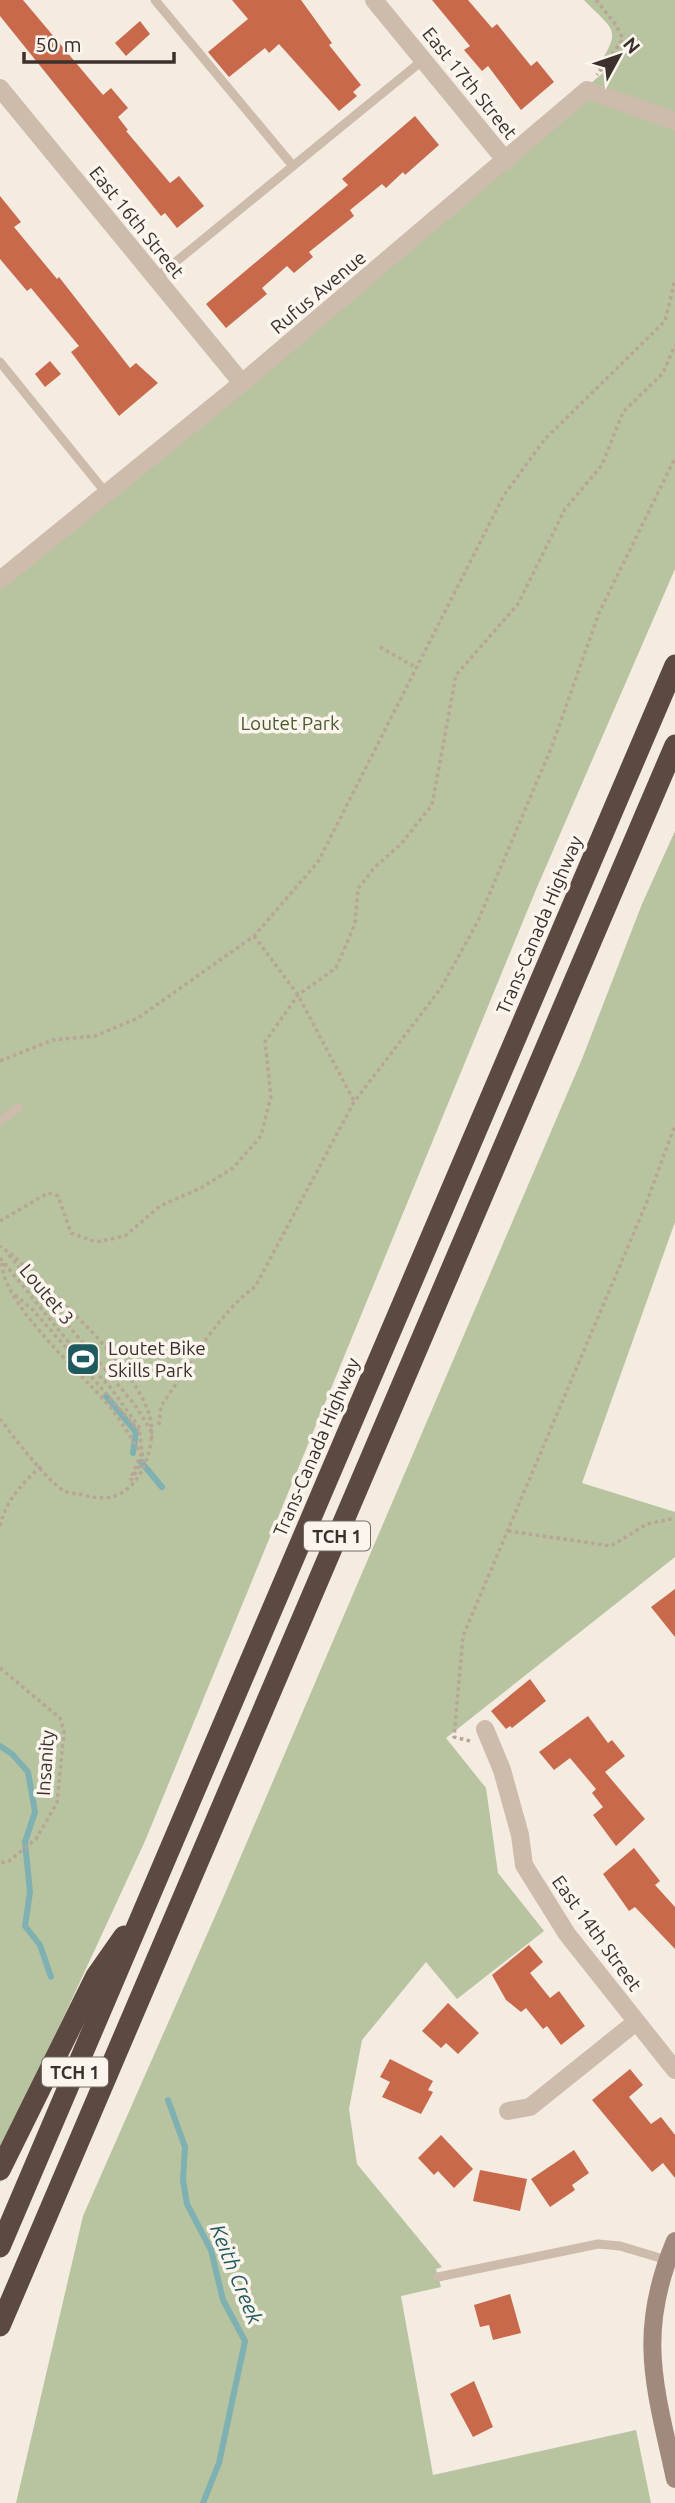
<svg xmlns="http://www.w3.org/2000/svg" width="675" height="2503" viewBox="0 0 675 2503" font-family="Ubuntu,sans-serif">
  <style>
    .green { fill: #b8c4a0 }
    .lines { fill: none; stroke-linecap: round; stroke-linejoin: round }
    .stream { stroke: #7fb0b2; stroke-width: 6 }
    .building { fill: #c8694b }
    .path { stroke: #b9a596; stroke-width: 3.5; stroke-dasharray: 3.5 3.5; stroke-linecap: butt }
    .service { stroke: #cdbbac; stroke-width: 9 }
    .minor { stroke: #cdbbac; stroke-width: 18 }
    .secondary { stroke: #a18a7d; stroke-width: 18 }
    .motorway { stroke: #5c4a42; stroke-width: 21 }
    .labels { text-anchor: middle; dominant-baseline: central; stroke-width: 7; stroke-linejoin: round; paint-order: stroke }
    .shield { fill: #fbf5ee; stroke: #756b66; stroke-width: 2 }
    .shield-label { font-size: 18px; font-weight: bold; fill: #3b302b }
    .street-label { font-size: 19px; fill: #3b302b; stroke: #fbf5ee }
    .park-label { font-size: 19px; fill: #4a5a2e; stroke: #fbf5ee }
    .poi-label { font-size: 19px; fill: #3b302b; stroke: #fbf5ee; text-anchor: start }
    .water-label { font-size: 21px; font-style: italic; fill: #1f5a5e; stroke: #fbf5ee }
  </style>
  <rect width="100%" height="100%" fill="#f4ebe1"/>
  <g class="green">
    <path d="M584,0H675V569L535,892L145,1841L48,2051L0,2183V588L604,72L597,68C622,28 615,32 584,0Z"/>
    <path d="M675,831V1222L582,1483L675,1512V1557L446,1738L486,1788L498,1873L544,1931L457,1999L426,1962L362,2040L349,2109L357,2164L442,2267L436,2269L441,2287L401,2296L433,2475L636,2430L651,2503H16L83,2216L220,1905L582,1059L642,904Z"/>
  </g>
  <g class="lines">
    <g class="stream">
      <path d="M106,1396L136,1432L133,1453"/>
      <path d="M141,1462L162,1487"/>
      <path d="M0,1746L12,1754L28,1772L35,1812L25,1842L30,1892L25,1926L40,1945L51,1977"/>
      <path d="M168,2100L185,2147L183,2180L187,2204L211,2250L223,2300L245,2341L219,2463L203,2503"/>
    </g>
  </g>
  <g class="building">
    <path d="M0,0H23L103,95L111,88L128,108L118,117L128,130L126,131L170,183L179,176L204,206L177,228L165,213L161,216L0,16Z"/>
    <path d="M232,0H301L332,43L329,45L361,85L353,92L357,96L339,111L279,44L269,53L265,48L229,77L208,52L248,19Z"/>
    <path d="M432,0H468L492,28L497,24L531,66L537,61L554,82L521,110L488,66L482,71L464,50L470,46Z"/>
    <path d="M140,21L150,34L126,56L115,43Z"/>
    <path d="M415,116L439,145L405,175L403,172L386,188L382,184L350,210L354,216L309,252L313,257L294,273L287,266L262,288L267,294L226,328L206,304L348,185L342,179Z"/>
    <path d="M0,196L21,222L14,227L57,279L59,277L130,368L136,363L158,383L119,416L71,352L79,346L31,288L27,291L0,259Z"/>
    <path d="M50,361L61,374L45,387L35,374Z"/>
    <path d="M675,1589V1637L651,1607Z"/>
    <path d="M530,1679L546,1701L512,1728L510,1726L506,1729L491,1711Z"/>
    <path d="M588,1716L608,1743L612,1740L625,1756L605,1772L645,1819L616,1846L593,1815L603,1807L592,1793L596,1789L570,1758L554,1770L539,1752Z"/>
    <path d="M634,1848L660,1881L655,1885L675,1907V1949L635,1907L629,1911L603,1874Z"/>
    <path d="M529,1945L543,1962L530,1973L550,1998L559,1991L585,2026L561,2045L547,2026L543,2029L526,2008L521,2012L506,2000L492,1975Z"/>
    <path d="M448,2003L479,2033L458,2054L446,2043L441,2048L422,2031Z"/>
    <path d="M390,2059L433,2081L428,2090L433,2092L421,2114L382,2097L390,2082L380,2077Z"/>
    <path d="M630,2069L643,2085L629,2097L651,2124L661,2117L675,2135V2178L663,2163L652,2172L592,2100Z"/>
    <path d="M441,2135L473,2169L454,2188L438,2171L434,2175L418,2158Z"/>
    <path d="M574,2150L589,2173L572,2185L575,2190L550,2207L531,2179Z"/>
    <path d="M480,2170L527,2179L520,2211L473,2201Z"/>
    <path d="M510,2294L521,2333L493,2340L489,2325L480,2327L474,2305Z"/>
    <path d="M474,2381L493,2427L473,2437L450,2394Z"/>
  </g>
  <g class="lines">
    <g class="path">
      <path d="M596,0L616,25L623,39L597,75"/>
      <path d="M380,647L415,667"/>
      <path d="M254,936L298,995L354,1101"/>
      <path d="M0,1061L53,1040L95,1036L138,1018L254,936L318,862L504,495L545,439L665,321L675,280"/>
      <path d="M0,1221L48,1193L58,1196L71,1233L96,1242L125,1236L160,1206L201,1188L233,1168L261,1136L271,1096L265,1042L298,995L336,968L355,924L358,889L374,868L401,844L432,805L456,675L518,604L565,509L602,465L623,412L663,373L675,345"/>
      <path d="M9,1255L135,1405L151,1431L152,1438"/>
      <path d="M0,1258L75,1350L110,1387L139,1427L143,1460L130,1482"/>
      <path d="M2,1263C1,1301 78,1371 104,1400C118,1416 130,1435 141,1454L130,1480"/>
      <path d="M15,1295L32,1309L139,1431"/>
      <path d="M0,1419C13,1436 46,1480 64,1491C68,1493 75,1493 79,1494C88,1497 101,1499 111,1497C143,1490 158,1441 149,1414C131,1360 56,1298 15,1257L0,1246"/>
      <path d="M159,1425L161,1406C185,1372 221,1309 255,1287L354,1102L441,988L478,921L552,746L599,613L675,458"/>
      <path d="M0,1526C6,1500 22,1484 41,1466"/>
      <path d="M508,1531L611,1546L647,1524L675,1518"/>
      <path d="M0,1668L60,1718L64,1731L57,1803L36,1839L9,1861L0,1863"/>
      <path d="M470,1741L454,1737L463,1636L646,1204L675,1125"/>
    </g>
    <g class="service">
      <path d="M155,0L293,166L156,278"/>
      <path d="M293,166L423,60"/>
      <path d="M0,362L106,493"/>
      <path d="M0,1121L18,1108"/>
      <path d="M438,2277L598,2244L620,2246L667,2260"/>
    </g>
    <g class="minor">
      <path d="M374,0L506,161"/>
      <path d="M0,88L242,383"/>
      <path d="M0,580L242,383L587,90L675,121"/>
      <path d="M485,1729L502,1770L520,1835L524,1865L567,1934L675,2070"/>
      <path d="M508,2111L530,2107L636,2022"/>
    </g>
    <path class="secondary" d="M675,2241C636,2334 655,2386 675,2479"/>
    <g class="motorway">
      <path d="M0,2170L96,1976L124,1936"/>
      <path d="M0,2247L675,665"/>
      <path d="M0,2326L675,745"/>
    </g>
  </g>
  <defs>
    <g id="stadium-square" transform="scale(1.75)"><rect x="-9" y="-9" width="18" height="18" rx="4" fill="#1f5a5e" stroke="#fbf5ee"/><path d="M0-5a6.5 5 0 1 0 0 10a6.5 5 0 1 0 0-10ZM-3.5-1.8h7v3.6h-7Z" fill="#fff"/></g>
  </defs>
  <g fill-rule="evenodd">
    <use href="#stadium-square" x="83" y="1359"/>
  </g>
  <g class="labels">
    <g class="shield">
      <rect x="304" y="1521.5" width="66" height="29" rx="5"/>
      <rect x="42" y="2057.5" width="66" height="29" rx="5"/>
    </g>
    <g class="shield-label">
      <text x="337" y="1536">TCH 1</text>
      <text x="75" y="2072">TCH 1</text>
    </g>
    <g class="street-label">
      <text transform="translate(470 83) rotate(51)">East 17th Street</text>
      <text transform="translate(137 222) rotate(51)">East 16th Street</text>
      <text transform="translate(318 292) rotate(-40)">Rufus Avenue</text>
      <text transform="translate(539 925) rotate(-67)">Trans-Canada Highway</text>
      <text transform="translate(47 1294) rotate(50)">Loutet 3</text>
      <text transform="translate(316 1447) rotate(-67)">Trans-Canada Highway</text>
      <text transform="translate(45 1763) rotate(-86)">Insanity</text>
      <text transform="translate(597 1933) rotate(54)">East 14th Street</text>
    </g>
    <g class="park-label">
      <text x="290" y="723">Loutet Park</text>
    </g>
    <g class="poi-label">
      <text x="108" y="1348">Loutet Bike<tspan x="108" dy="22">Skills Park</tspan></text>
    </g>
    <g class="water-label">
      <text transform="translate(237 2274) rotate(68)">Keith Creek</text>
    </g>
  </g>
  <g transform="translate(619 56) rotate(50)" stroke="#fbf5ee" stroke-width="5" paint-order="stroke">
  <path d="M0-5L12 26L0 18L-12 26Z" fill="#3b302b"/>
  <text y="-10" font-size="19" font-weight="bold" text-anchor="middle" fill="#3b302b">N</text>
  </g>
  <path d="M24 52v10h150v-10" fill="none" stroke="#3b302b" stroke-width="3.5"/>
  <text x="35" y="52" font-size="21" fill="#3b302b" stroke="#fbf5ee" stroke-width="5" paint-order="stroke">50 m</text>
</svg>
